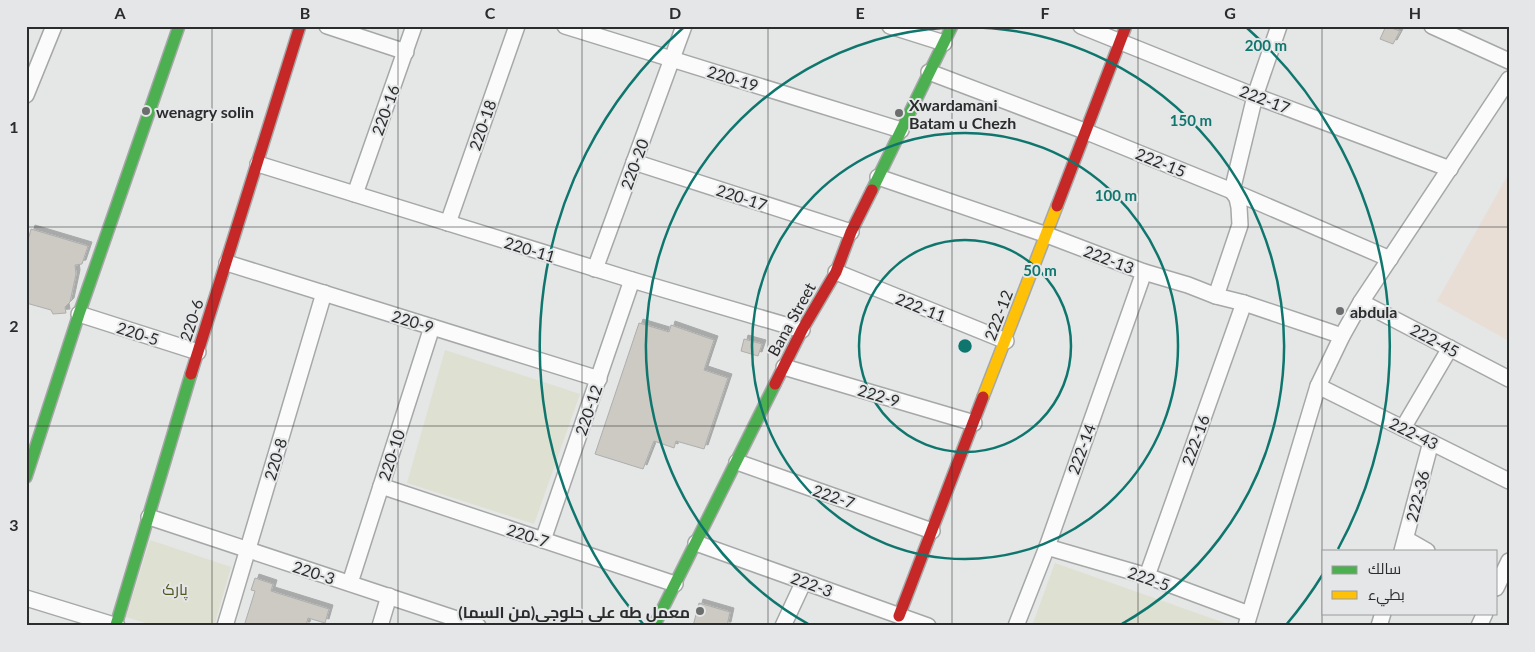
<svg xmlns="http://www.w3.org/2000/svg" width="1535" height="652" viewBox="0 0 1535 652" font-family="Lato,Cairo,sans-serif">
  <style>
    .industrial { fill: #e8ded6 }
    .green { fill: #dee0d1 }
    .building { fill: #cdc9c3; stroke: #adaead; filter: url(#shadow) }
    .lines { fill: none; stroke-linecap: round; stroke-linejoin: round }
    .street-casing { stroke: #a6a7a7; stroke-width: 18 }
    .fast-casing { stroke: #a6a7a7; stroke-width: 14 }
    .slow-casing { stroke: #a6a7a7; stroke-width: 14 }
    .jam-casing { stroke: #a6a7a7; stroke-width: 14 }
    .street { stroke: #fbfbfb; stroke-width: 15 }
    .fast { stroke: #4caf50; stroke-width: 11 }
    .slow { stroke: #ffc107; stroke-width: 11 }
    .jam { stroke: #c62828; stroke-width: 11 }
    .grid { fill: none; stroke: #2b2c2c; stroke-width: 1; stroke-opacity: 0.55 }
    .ring { fill: none; stroke: #0f766e; stroke-width: 2.5 }
    .poi-dot { fill: #6c6d6d; stroke: #e4e6e7; stroke-width: 2 }
    .labels { text-anchor: middle; dominant-baseline: central; stroke-width: 4; stroke-linejoin: round; paint-order: stroke }
    .street-label { font-size: 16px; fill: #2b2c2c; stroke: #e4e6e7 }
    .poi-label { font-size: 16px; font-weight: bold; fill: #2b2c2c; stroke: #e4e6e7; text-anchor: start }
    .park-label { font-size: 16px; fill: #54581c; stroke: #e4e6e7 }
    .centre { fill: #0f766e; stroke: #e4e6e7; stroke-width: 2.5 }
    .ring-label { font-size: 15px; text-anchor: middle; font-weight: bold; fill: #0f766e; stroke: #e4e6e7; stroke-width: 4; stroke-linejoin: round; paint-order: stroke }
    .neatline { fill: none; stroke: #2b2c2c; stroke-width: 2 }
    .grid-label { font-size: 16px; text-anchor: middle; font-weight: bold; fill: #2b2c2c }
  </style>
  <defs>
    <filter id="shadow"><feDropShadow dx="4" dy="-4" stdDeviation="0" flood-color="#0004"/></filter>
  </defs>
  <rect width="100%" height="100%" fill="#e5e6e6"/>
  <path class="industrial" d="M1509,173V341L1437,301Z"/>
  <g class="green">
    <path d="M445,350L580,394L534,524L407,483Z"/>
    <path d="M150,540L231,567L214,626H156L126,617Z"/>
    <path d="M1055,563L1222,622L1233,626H1032Z"/>
  </g>
  <g class="building">
    <path d="M1386,26L1400,31L1393,44L1380,39Z"/>
    <path d="M31,229L88,246L82,264L75,265L76,274L70,302L65,307L66,313L53,314L51,310L26,303V248Z"/>
    <path d="M639,323L669,332L671,325L714,340L704,370L728,378L704,449L676,441L674,448L654,441L643,469L595,454Z"/>
    <path d="M744,339L762,344L758,356L741,351Z"/>
    <path d="M255,578L273,584L271,591L329,609L325,623L308,618L306,626H244L255,591L251,590Z"/>
    <path d="M699,603L730,612L727,626H693Z"/>
  </g>
  <g class="lines">
    <g class="street-casing">
      <g id="street">
        <path d="M327,26L406,52"/>
        <path d="M565,26L901,130"/>
        <path d="M890,26L944,43"/>
        <path d="M1081,26L1255,96L1450,169"/>
        <path d="M1432,26L1509,61"/>
        <path d="M929,72L1087,132L1232,191L1390,259"/>
        <path d="M26,95L54,26"/>
        <path d="M634,162L851,232"/>
        <path d="M258,164L632,280L802,330"/>
        <path d="M878,177L1047,235L1144,272L1188,285L1216,296L1244,303L1342,336"/>
        <path d="M355,194L414,26"/>
        <path d="M448,223L517,26"/>
        <path d="M227,263L599,379"/>
        <path d="M595,269L684,26"/>
        <path d="M836,272L1006,341"/>
        <path d="M1216,296L1240,225L1239,207L1237,198L1232,191L1255,96L1279,26"/>
        <path d="M1361,302L1509,379"/>
        <path d="M79,314L198,352"/>
        <path d="M784,367L974,423"/>
        <path d="M1318,386L1509,481"/>
        <path d="M1403,428L1450,348"/>
        <path d="M737,462L932,531"/>
        <path d="M381,486L675,584"/>
        <path d="M149,517L478,626"/>
        <path d="M1406,539L1427,551"/>
        <path d="M543,540L632,280"/>
        <path d="M696,543L928,626"/>
        <path d="M1047,547L1147,576L1249,614"/>
        <path d="M1402,551L1431,442"/>
        <path d="M1147,576L1244,303"/>
        <path d="M350,583L432,327"/>
        <path d="M1496,588L1509,561"/>
        <path d="M26,598L117,626"/>
        <path d="M225,626L324,293"/>
        <path d="M380,626L389,596"/>
        <path d="M783,626L804,581"/>
        <path d="M1016,626L1047,547L1144,272"/>
        <path d="M1246,626L1318,386L1342,336L1361,302L1509,79"/>
        <path d="M1379,626L1383,613"/>
        <path d="M1479,626L1485,613"/>
      </g>
    </g>
    <g class="fast-casing">
      <g id="fast">
        <path d="M872,190L952,26"/>
        <path d="M26,477L79,314L179,26"/>
        <path d="M116,625L191,374"/>
        <path d="M654,626L775,384"/>
      </g>
    </g>
    <g class="slow-casing">
      <path id="slow" d="M983,397L1057,206"/>
    </g>
    <g class="jam-casing">
      <g id="jam">
        <path d="M1057,206L1126,26"/>
        <path d="M191,374L300,26"/>
        <path d="M775,384L802,330L836,272L851,232L872,190"/>
        <path d="M899,616L983,397"/>
      </g>
    </g>
    <use href="#street" class="street"/>
    <use href="#fast" class="fast"/>
    <use href="#slow" class="slow"/>
    <use href="#jam" class="jam"/>
  </g>
  <path class="grid" d="M212,26V626M398,26V626M582,26V626M768,26V626M952,26V626M1138,26V626M1322,26V626M26,227H1509M26,426H1509"/>
  <g class="ring">
    <circle cx="965" cy="346" r="106"/>
    <circle cx="965" cy="346" r="213"/>
    <path d="M810 625A319 319 0 1 1 1120 625"/>
    <path d="M1323 574A425 425 0 0 1 1286 625M644 625A425 425 0 0 1 683 28M1247 28A425 425 0 0 1 1338 549"/>
  </g>
  <g class="poi-dot">
    <circle cx="146" cy="111" r="5"/>
    <circle cx="899" cy="113" r="5"/>
    <circle cx="1340" cy="311" r="5"/>
    <circle cx="700" cy="611" r="5"/>
  </g>
  <g class="labels">
    <g class="street-label">
      <text transform="translate(733 78) rotate(17)">220-19</text>
      <text transform="translate(1265 99) rotate(21)">222-17</text>
      <text transform="translate(385 110) rotate(-70)">220-16</text>
      <text transform="translate(482 125) rotate(-71)">220-18</text>
      <text transform="translate(1161 162) rotate(22)">222-15</text>
      <text transform="translate(634 164) rotate(-70)">220-20</text>
      <text transform="translate(742 197) rotate(18)">220-17</text>
      <text transform="translate(530 249) rotate(17)">220-11</text>
      <text transform="translate(1109 259) rotate(21)">222-13</text>
      <text transform="translate(921 307) rotate(22)">222-11</text>
      <text transform="translate(998 315) rotate(-69)">222-12</text>
      <text transform="translate(791 319) rotate(-61)">Bana Street</text>
      <text transform="translate(191 320) rotate(-72)">220-6</text>
      <text transform="translate(413 321) rotate(17)">220-9</text>
      <text transform="translate(138 333) rotate(18)">220-5</text>
      <text transform="translate(1435 340) rotate(28)">222-45</text>
      <text transform="translate(879 395) rotate(17)">222-9</text>
      <text transform="translate(588 410) rotate(-71)">220-12</text>
      <text transform="translate(1414 433) rotate(26)">222-43</text>
      <text transform="translate(1195 440) rotate(-70)">222-16</text>
      <text transform="translate(1081 449) rotate(-70)">222-14</text>
      <text transform="translate(391 455) rotate(-72)">220-10</text>
      <text transform="translate(275 459) rotate(-73)">220-8</text>
      <text transform="translate(834 496) rotate(19)">222-7</text>
      <text transform="translate(1417 496) rotate(-76)">222-36</text>
      <text transform="translate(528 535) rotate(18)">220-7</text>
      <text transform="translate(314 572) rotate(18)">220-3</text>
      <text transform="translate(1149 578) rotate(19)">222-5</text>
      <text transform="translate(812 584) rotate(20)">222-3</text>
    </g>
    <g class="poi-label">
      <text x="909" y="104">Xwardamani<tspan x="909" dy="18">Batam u Chezh</tspan></text>
      <text x="156" y="111">wenagry solin</text>
      <text x="1350" y="311">abdula</text>
      <text x="690" y="611" text-anchor="end">معمل طه علي حلوجي(من السما)</text>
    </g>
    <g class="park-label">
      <text x="175" y="588">پارک</text>
    </g>
  </g>
  <circle cx="965" cy="346" r="8" class="centre"/>
  <g class="ring-label">
    <text x="1266" y="51">200 m</text>
    <text x="1191" y="126">150 m</text>
    <text x="1116" y="201">100 m</text>
    <text x="1040" y="276">50 m</text>
  </g>
  <rect width="1535" height="652" fill="none" stroke="#e4e6e7" stroke-width="55"/>
  <rect x="1322" y="550" width="175" height="65" fill="#e4e6e7" stroke="#9a9c9c"/>
  <rect x="1332" y="566" width="25" height="8" fill="#4caf50" stroke="#9a9c9c"/>
  <text x="1368" y="574" font-size="15" fill="#2b2c2c">سالك</text>
  <rect x="1332" y="591" width="25" height="8" fill="#ffc107" stroke="#9a9c9c"/>
  <text x="1368" y="600" font-size="15" fill="#2b2c2c">بطيء</text>
  <rect x="28" y="28" width="1480" height="596" class="neatline"/>
  <g class="grid-label">
    <text x="120" y="19">A</text>
    <text x="305" y="19">B</text>
    <text x="490" y="19">C</text>
    <text x="675" y="19">D</text>
    <text x="860" y="19">E</text>
    <text x="1045" y="19">F</text>
    <text x="1230" y="19">G</text>
    <text x="1415" y="19">H</text>
    <text x="14" y="133">1</text>
    <text x="14" y="332">2</text>
    <text x="14" y="531">3</text>
  </g>
</svg>
